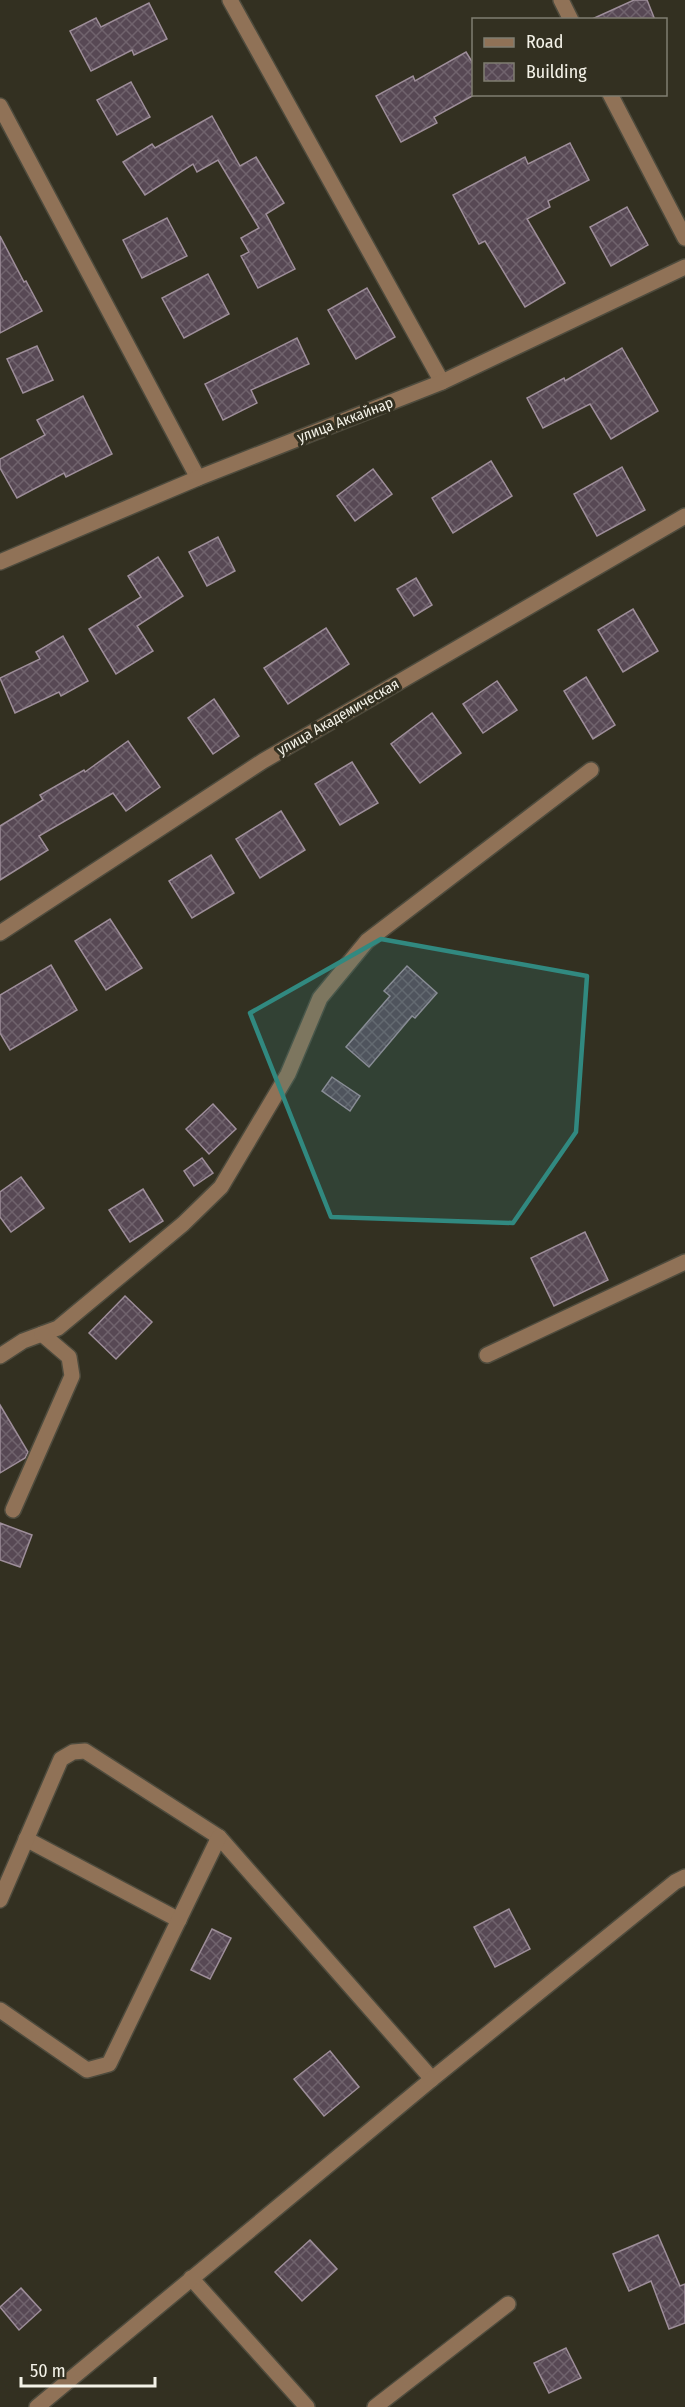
<svg xmlns="http://www.w3.org/2000/svg" width="685" height="2407" viewBox="0 0 685 2407" font-family="'Fira Sans Condensed',sans-serif">
  <style>
    .building { fill: url(#building-cross-hatch); stroke: #9e8e9a; stroke-width: 1.5 }
    .lines { fill: none; stroke-linecap: round; stroke-linejoin: round }
    .minor-casing { stroke: #4e4b3d; stroke-width: 18 }
    .minor { stroke: #907257; stroke-width: 15 }
    .marked { fill: #318980; fill-opacity: 0.2; stroke: #318980; stroke-width: 4.5; stroke-linejoin: round }
    .labels { text-anchor: middle; dominant-baseline: central; stroke-width: 6; stroke-linejoin: round; paint-order: stroke }
    .street-label { font-size: 15px; fill: #f4f2e8; stroke: #333021 }
  </style>
  <defs>
    <pattern id="building-cross-hatch" width="8" height="8" patternUnits="userSpaceOnUse" patternTransform="scale(1.5)"><rect width="8" height="8" fill="#574854"/><path d="M0 0l8 8M0 8l8-8" fill="none" stroke="#70636d"/></pattern>
  </defs>
  <rect width="100%" height="100%" fill="#333021"/>
  <g class="building">
    <path d="M634,0H647L655,20H590Z"/>
    <path d="M149,3L167,39L134,55L132,50L91,71L70,31L96,18L101,27Z"/>
    <path d="M466,52L474,65V95L434,117L437,123L401,142L376,96L413,76L415,81Z"/>
    <path d="M131,82L150,117L117,135L97,100Z"/>
    <path d="M212,116L240,166L256,157L284,203L266,214L295,269L258,288L241,256L249,252L241,238L259,228L218,160L197,172L193,164L145,195L123,162L152,144L155,148Z"/>
    <path d="M570,143L589,180L548,201L550,207L527,219L565,283L525,307L485,241L479,244L453,195L525,157L528,164Z"/>
    <path d="M627,207L648,245L611,266L590,227Z"/>
    <path d="M167,218L187,256L142,278L123,240Z"/>
    <path d="M0,236L24,282L26,281L42,311L0,333Z"/>
    <path d="M208,274L229,314L184,338L162,298Z"/>
    <path d="M367,288L395,337L356,359L328,310Z"/>
    <path d="M297,338L309,364L251,390L257,403L223,420L205,384Z"/>
    <path d="M37,346L53,380L23,393L7,359Z"/>
    <path d="M622,348L658,411L611,439L590,404L543,428L527,398L564,378L565,381Z"/>
    <path d="M83,396L112,454L66,477L64,473L17,498L0,468V459L45,435L37,420Z"/>
    <path d="M491,461L512,496L453,533L432,498Z"/>
    <path d="M622,467L645,510L597,536L574,494Z"/>
    <path d="M373,469L392,494L355,521L337,496Z"/>
    <path d="M218,537L235,571L207,586L189,552Z"/>
    <path d="M158,557L183,596L137,626L153,651L116,674L89,629L141,597L128,576Z"/>
    <path d="M416,578L432,605L414,616L397,589Z"/>
    <path d="M633,609L658,651L623,672L598,630Z"/>
    <path d="M326,628L349,664L288,704L264,668Z"/>
    <path d="M63,636L88,681L61,696L59,692L15,713L0,678L40,659L36,652Z"/>
    <path d="M586,677L615,725L593,739L564,691Z"/>
    <path d="M497,681L517,710L483,733L463,704Z"/>
    <path d="M214,699L239,736L213,754L188,718Z"/>
    <path d="M432,713L461,753L420,783L391,744Z"/>
    <path d="M128,741L160,787L126,811L113,793L39,836L48,850L0,880V826L43,800L40,795L84,770L85,772Z"/>
    <path d="M352,762L378,803L340,825L315,784Z"/>
    <path d="M281,811L305,850L260,878L236,839Z"/>
    <path d="M211,855L234,893L192,918L169,881Z"/>
    <path d="M110,919L142,968L106,990L75,941Z"/>
    <path d="M51,965L77,1010L10,1050L0,1033V995Z"/>
    <path d="M407,966L437,993L415,1018L412,1016L369,1067L346,1047L390,996L384,991Z"/>
    <path d="M332,1077L360,1096L350,1111L322,1091Z"/>
    <path d="M213,1104L236,1129L209,1154L186,1129Z"/>
    <path d="M202,1158L213,1173L194,1186L184,1171Z"/>
    <path d="M21,1177L44,1208L11,1232L0,1217V1192Z"/>
    <path d="M143,1189L163,1221L130,1242L109,1210Z"/>
    <path d="M585,1232L608,1280L554,1306L531,1258Z"/>
    <path d="M125,1296L152,1322L116,1359L89,1333Z"/>
    <path d="M0,1405L28,1452L25,1458L0,1473Z"/>
    <path d="M0,1523L32,1535L20,1567L0,1560Z"/>
    <path d="M509,1909L530,1949L495,1967L474,1927Z"/>
    <path d="M212,1929L231,1938L210,1979L191,1970Z"/>
    <path d="M330,2051L359,2087L324,2116L294,2079Z"/>
    <path d="M658,2235L680,2286L685,2284V2323L669,2329L651,2281L629,2291L613,2254Z"/>
    <path d="M310,2240L337,2269L302,2301L275,2272Z"/>
    <path d="M21,2288L41,2310L19,2330L0,2307Z"/>
    <path d="M566,2348L581,2378L549,2393L534,2363Z"/>
  </g>
  <g class="lines">
    <g class="minor-casing">
      <g id="minor">
        <path d="M230,0L442,382"/>
        <path d="M561,0L571,20"/>
        <path d="M610,94L685,238"/>
        <path d="M0,106L198,478"/>
        <path d="M0,562L198,478L442,382L685,267"/>
        <path d="M0,933L263,761L685,516"/>
        <path d="M487,1355L685,1262"/>
        <path d="M0,1356L23,1341L58,1328L183,1224L221,1187L288,1074L320,998L367,941L591,770"/>
        <path d="M13,1510L72,1376L69,1357L42,1334"/>
        <path d="M26,1839L179,1920"/>
        <path d="M0,1900L61,1759L73,1752L85,1751L219,1837L432,2079"/>
        <path d="M0,2010L87,2070L109,2064L219,1837"/>
        <path d="M191,2278L307,2407"/>
        <path d="M37,2407L432,2079L675,1882L685,1877"/>
        <path d="M375,2407L508,2304"/>
      </g>
    </g>
    <use href="#minor" class="minor"/>
  </g>
  <path class="marked" d="M381,939L587,976L576,1132L513,1223L331,1217L250,1013Z"/>
  <g class="labels">
    <g class="street-label">
      <text transform="translate(345 420) rotate(-21)">улица Аккайнар</text>
      <text transform="translate(338 717) rotate(-30)">улица Академическая</text>
    </g>
  </g>
  <rect x="472" y="18" width="195" height="78" fill="#333021" stroke="#807e71" stroke-width="1.5"/>
  <rect x="484" y="38" width="30" height="9" fill="#907257" stroke="#807e71" stroke-width="1.5"/>
  <text x="526" y="48" font-size="18" fill="#f4f2e8">Road</text>
  <rect x="484" y="63" width="30" height="18" fill="url(#building-cross-hatch)" stroke="#807e71" stroke-width="1.5"/>
  <text x="526" y="78" font-size="18" fill="#f4f2e8">Building</text>
  <path d="M21 2377v9h134v-9" fill="none" stroke="#f4f2e8" stroke-width="3"/>
  <text x="30" y="2377" font-size="18" fill="#f4f2e8" stroke="#333021" stroke-width="4.5" paint-order="stroke">50 m</text>
</svg>
